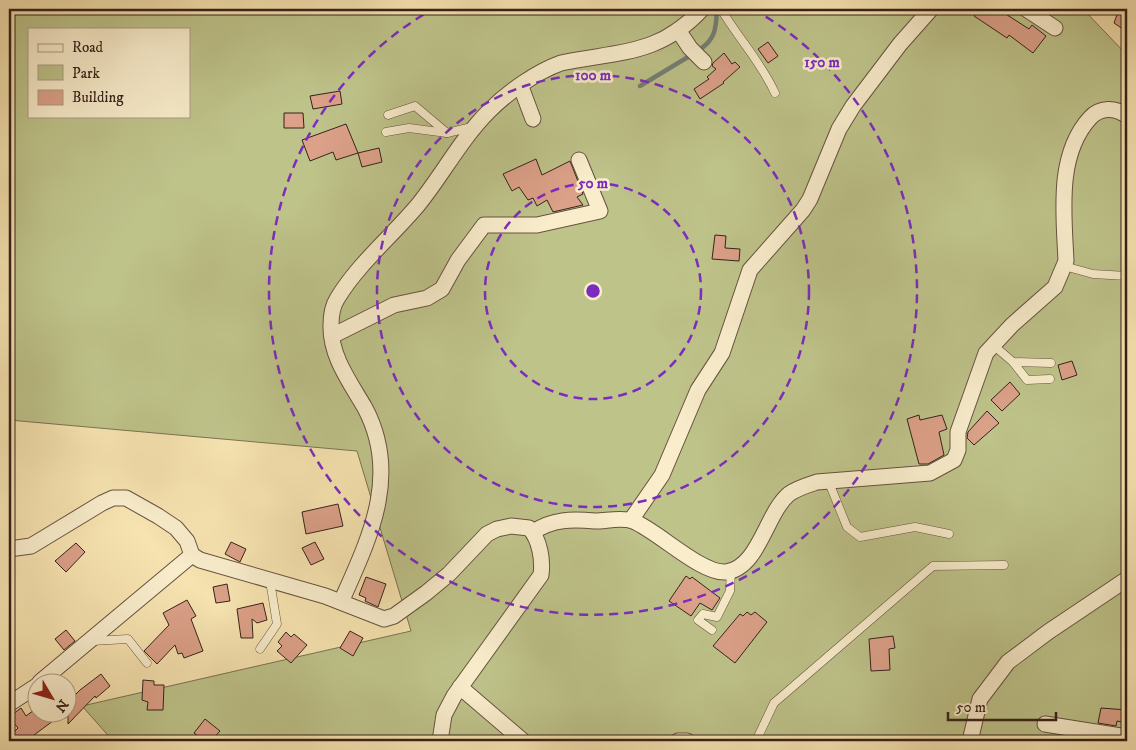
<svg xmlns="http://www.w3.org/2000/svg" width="1136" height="750" viewBox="0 0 1136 750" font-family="'IM FELL DW Pica',serif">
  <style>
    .green { fill: #bec38a; stroke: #7a7252; fill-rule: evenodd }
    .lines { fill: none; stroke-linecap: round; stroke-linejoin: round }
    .stream { stroke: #747f76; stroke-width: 4.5 }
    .building { fill: #dca189; stroke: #36221a }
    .lane-casing { stroke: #665240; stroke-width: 9 }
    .street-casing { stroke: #665240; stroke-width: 17 }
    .lane { stroke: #f9edcc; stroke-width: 8 }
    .street { stroke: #f9edcc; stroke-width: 15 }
    .ring { fill: none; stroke: #7b2cbf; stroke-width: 2.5; stroke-dasharray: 9 6 }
    .centre { fill: #7b2cbf; stroke: #f9edcc; stroke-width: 2.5 }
    .ring-label { font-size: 15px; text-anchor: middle; font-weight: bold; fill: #7b2cbf; stroke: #f9edcc; stroke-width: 5; stroke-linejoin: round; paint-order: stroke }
  </style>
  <rect width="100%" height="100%" fill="#f6e3b0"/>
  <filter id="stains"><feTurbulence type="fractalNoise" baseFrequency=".004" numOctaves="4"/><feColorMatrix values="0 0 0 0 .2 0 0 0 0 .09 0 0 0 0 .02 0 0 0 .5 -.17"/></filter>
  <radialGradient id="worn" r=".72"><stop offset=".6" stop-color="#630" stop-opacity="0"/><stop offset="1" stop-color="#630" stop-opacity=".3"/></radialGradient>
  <path class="green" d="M9,9H1083L1127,55V741H113L82,706L411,631L357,451L9,420ZM29,29H189V116H29Z"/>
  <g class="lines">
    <g class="stream">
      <path d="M699,50C716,39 716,28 717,9"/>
      <path d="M640,86L688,57"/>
    </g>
  </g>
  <g class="building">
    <path d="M979,9H998L1029,29L1032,25L1046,36L1033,53L1009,35L1007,38L974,16Z"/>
    <path d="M1119,9H1127V32L1114,23Z"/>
    <path d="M768,42L778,56L768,63L758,49Z"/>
    <path d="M724,53L732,64L735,62L740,67L723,82L724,83L700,99L694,89L709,79L707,77L716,69L712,66L713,63Z"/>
    <path d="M340,91L342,104L313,109L310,96Z"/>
    <path d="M284,113H303L304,128H284Z"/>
    <path d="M346,124L358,153L336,160L333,152L310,161L302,140Z"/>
    <path d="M379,148L382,162L362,167L358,153Z"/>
    <path d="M536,159L542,175L570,161L583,194L577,197L583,205L553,212L547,200L537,206L533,198L528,200L519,187L512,191L503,174Z"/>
    <path d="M715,235L726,236L725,248L740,249L739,261L712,259Z"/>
    <path d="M1072,361L1077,375L1062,380L1058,365Z"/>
    <path d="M1010,382L1020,394L1002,411L991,400Z"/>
    <path d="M987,411L999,423L974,445L967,438L968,432Z"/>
    <path d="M919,415L920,420L942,415L947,429L939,432L944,455L928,464H919L907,419Z"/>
    <path d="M338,504L343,526L306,534L302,512Z"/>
    <path d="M231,542L246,549L240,562L225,554Z"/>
    <path d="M315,542L324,559L311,565L302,548Z"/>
    <path d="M76,543L85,552L66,572L55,561Z"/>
    <path d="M686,576L690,579L692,577L720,598L712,610L700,603L691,616L669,601Z"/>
    <path d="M366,577L386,584L378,607L365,601L366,598L359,595Z"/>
    <path d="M227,584L230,601L216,603L213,587Z"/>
    <path d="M187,600L196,616L191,619L203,651L184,658L182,653L178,654L175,645L157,664L144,651L169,625L163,613Z"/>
    <path d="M263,603L267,620L257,623L252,619L253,638H241L237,609Z"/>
    <path d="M747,612L751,615L755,612L767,622L735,663L713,646L740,614L743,616Z"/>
    <path d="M66,630L75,641L64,650L55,639Z"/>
    <path d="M350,631L363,638L353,656L340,648Z"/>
    <path d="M286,632L291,637L294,634L307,645L291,663L277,651L282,646L278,642Z"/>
    <path d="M893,636L895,648L889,649L890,670L871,671L869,639Z"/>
    <path d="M101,674L110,686L96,698L95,696L68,724V702L80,690Z"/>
    <path d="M143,680L154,681V685H164L163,710H147L148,702L142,700Z"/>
    <path d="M21,708L26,716L34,710L36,712H65L26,741H9V737L18,728L9,717Z"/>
    <path d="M1101,708L1127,710V723L1117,721L1116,726L1098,723Z"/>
    <path d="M205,719L220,731L211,741H205L194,733Z"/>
  </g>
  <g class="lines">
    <g class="lane-casing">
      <g id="lane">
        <path d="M721,9C738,38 761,62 775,93"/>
        <path d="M388,115L415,106L447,133L472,127"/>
        <path d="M386,132L409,128L447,133"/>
        <path d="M1064,266L1093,274L1127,276"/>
        <path d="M992,344L1013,362L1051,363"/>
        <path d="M1013,362L1027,380L1050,379"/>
        <path d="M828,480L847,527L860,537L915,527L949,534"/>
        <path d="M712,630L698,620L703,614L717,617L730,591L731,570"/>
        <path d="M92,641L128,639L147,663"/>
        <path d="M260,649L277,624L270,581"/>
        <path d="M756,741L774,703L933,566L1004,565"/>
      </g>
    </g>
    <g class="street-casing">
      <g id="street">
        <path d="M1026,9L1055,28"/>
        <path d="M678,30L690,48L704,62"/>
        <path d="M521,87L533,119"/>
        <path d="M332,336L394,305L427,298L442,289L458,260L484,225H537L600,211L579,160"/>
        <path d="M631,520L662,475L698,390L722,353L750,270L803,210L810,199L839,129L853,106L900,44L931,9"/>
        <path d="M533,532C553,519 571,519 595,521C606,521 622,517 633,521C658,531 701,574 726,572C759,568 766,513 789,494C797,488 808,485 817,482L930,473L954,460L958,450V432L986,353L1012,325L1055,287L1066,261C1064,215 1056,155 1090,118C1100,107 1115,107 1127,116"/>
        <path d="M9,549L31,546L102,503L113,498H126L158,516L176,528L187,541L192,555L200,560L325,596L384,619L394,616L426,593L449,574L487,534L497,529L511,526L529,528C540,539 543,561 541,575L454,696L444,715L440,741"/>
        <path d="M341,602C369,539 401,476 365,408C350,382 330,356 331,325C331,316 332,307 337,299C358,264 392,236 418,205C443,174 461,139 489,111C508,92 536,72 561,63C618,51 659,56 702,9"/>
        <path d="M40,682L192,555"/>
        <path d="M460,687L523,741"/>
        <path d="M9,704L38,685"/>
        <path d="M1045,724L1127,737"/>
        <path d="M678,741H687"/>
        <path d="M970,741L980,699L1008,662L1048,632L1127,579"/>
      </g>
    </g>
    <use href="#lane" class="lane"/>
    <use href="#street" class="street"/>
  </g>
  <g class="ring">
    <circle cx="593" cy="291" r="108"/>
    <circle cx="593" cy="291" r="216"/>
    <path d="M753 9A324 324 0 1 1 433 9"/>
  </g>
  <circle cx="593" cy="291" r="8" class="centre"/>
  <g class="ring-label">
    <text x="822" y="67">150 m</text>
    <text x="593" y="80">100 m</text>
    <text x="593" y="188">50 m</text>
  </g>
  <rect width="1136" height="750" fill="none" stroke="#f6e3b0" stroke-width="30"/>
  <rect x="10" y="10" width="1116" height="730" fill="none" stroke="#36221a" stroke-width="2.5"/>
  <rect x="15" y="15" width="1106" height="720" fill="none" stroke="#36221a"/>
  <rect x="28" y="28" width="162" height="90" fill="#f9edcc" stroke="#ab9c85"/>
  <rect x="38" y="44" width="25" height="8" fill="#f9edcc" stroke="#ab9c85"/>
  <text x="72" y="52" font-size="15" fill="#36221a">Road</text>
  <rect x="38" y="65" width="25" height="15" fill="#bec38a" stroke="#ab9c85"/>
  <text x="72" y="78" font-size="15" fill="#36221a">Park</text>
  <rect x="38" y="90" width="25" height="15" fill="#dca189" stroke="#ab9c85"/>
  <text x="72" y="102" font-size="15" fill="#36221a">Building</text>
  <g transform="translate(52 698) rotate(128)"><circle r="24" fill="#f9edcc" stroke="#ab9c85"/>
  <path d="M0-4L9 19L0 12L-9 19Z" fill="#8f2418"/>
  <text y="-8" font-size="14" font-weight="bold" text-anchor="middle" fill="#36221a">N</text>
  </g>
  <path d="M948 712v8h108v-8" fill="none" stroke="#36221a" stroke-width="2.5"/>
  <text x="956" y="712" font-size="15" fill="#36221a" stroke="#f9edcc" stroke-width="4" paint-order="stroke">50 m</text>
  <rect width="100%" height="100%" filter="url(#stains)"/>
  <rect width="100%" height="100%" fill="url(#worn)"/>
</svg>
